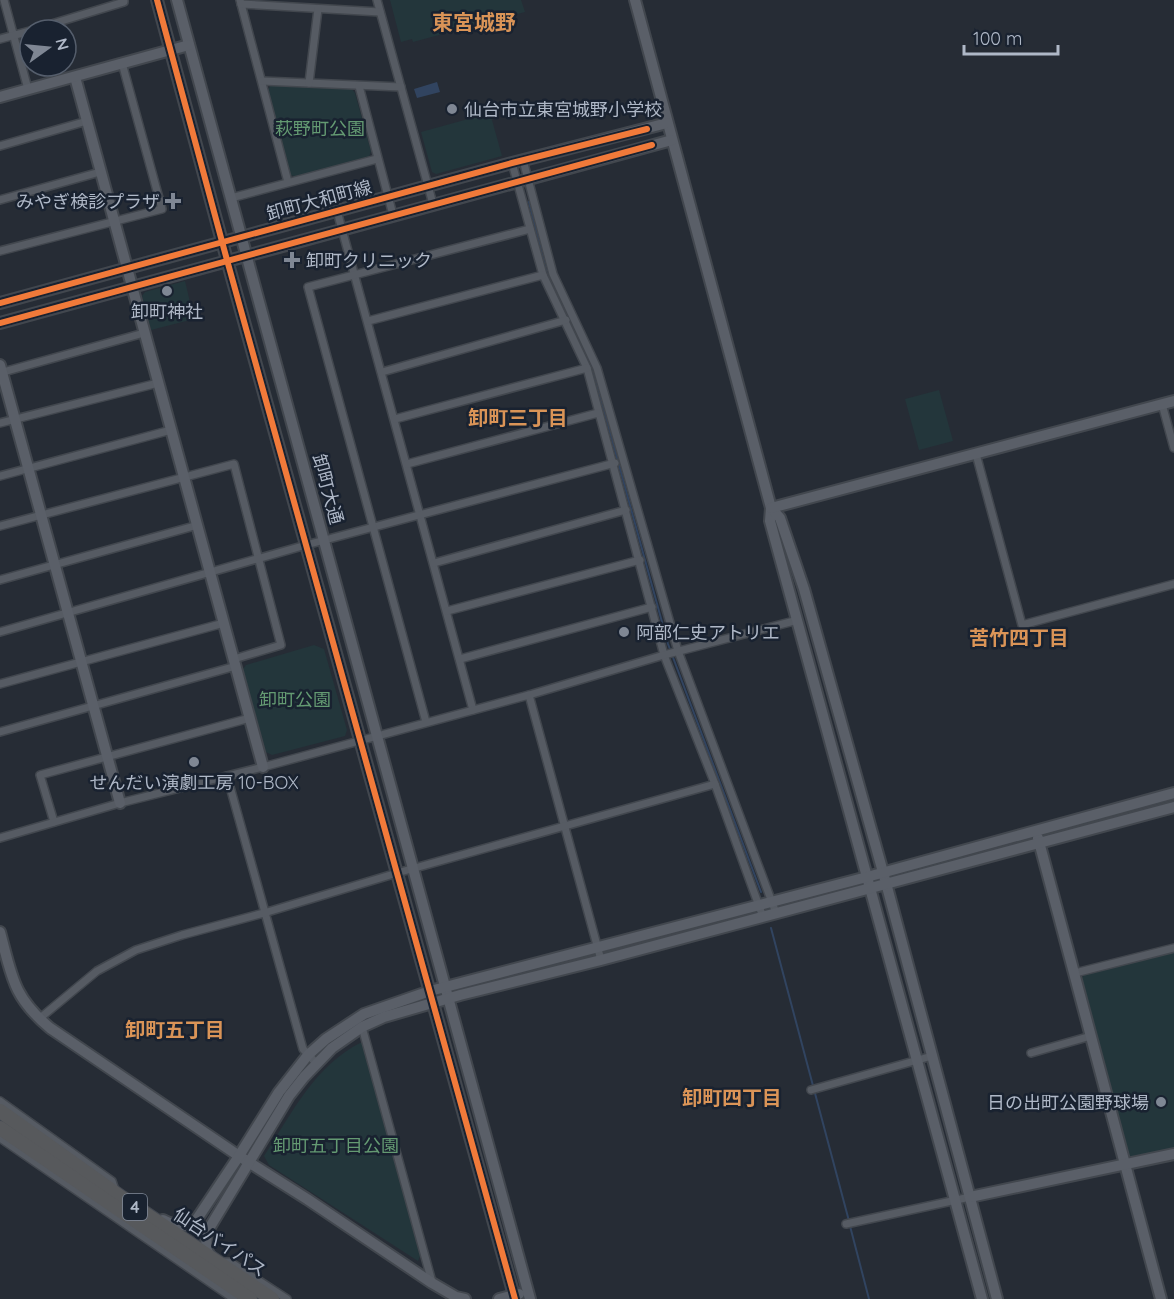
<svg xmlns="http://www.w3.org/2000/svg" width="1174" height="1299" viewBox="0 0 1174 1299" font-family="Quicksand,'Noto Sans JP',sans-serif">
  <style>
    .green { fill: #23363b }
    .water { fill: #314460 }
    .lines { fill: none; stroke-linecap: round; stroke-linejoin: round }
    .stream { stroke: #314460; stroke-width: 2 }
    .street-casing { stroke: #42474e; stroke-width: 10 }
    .secondary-casing { stroke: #42474e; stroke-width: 14 }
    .highway-casing { stroke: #434851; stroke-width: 16 }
    .street { stroke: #565b63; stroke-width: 7 }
    .secondary { stroke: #5a5f68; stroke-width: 10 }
    .highway { stroke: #57595c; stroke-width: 14 }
    .cycleway-casing { stroke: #192230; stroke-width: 10 }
    .cycleway { stroke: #f17a3a; stroke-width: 6 }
    .poi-dot { fill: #7f8794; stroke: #192230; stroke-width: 2 }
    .labels { text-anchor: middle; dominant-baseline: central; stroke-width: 5; stroke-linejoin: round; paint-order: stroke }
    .shield { fill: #192230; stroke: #828b9a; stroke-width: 1.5 }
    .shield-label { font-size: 16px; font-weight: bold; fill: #afb8c7 }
    .poi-label { font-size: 18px; fill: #afb8c7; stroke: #192230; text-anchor: start }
    .park-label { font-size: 18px; fill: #649a72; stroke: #192230 }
    .street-label { font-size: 18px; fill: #afb8c7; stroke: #192230 }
    .neighbourhood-label { font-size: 20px; font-weight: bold; fill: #da9457; stroke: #192230 }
    .quarter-label { font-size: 21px; font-weight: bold; fill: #da9457; stroke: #192230 }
  </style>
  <rect width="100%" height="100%" fill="#262c35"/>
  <g class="green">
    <path d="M390,0H521L525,12L413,42L412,39L401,42Z"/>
    <path d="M271,85L351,88L355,93L371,151L369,157L298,177L290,175L267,91Z"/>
    <path d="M490,113L502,156L436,174L432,172L421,132Z"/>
    <path d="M185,281L194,319L151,330L142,296L145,292Z"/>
    <path d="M939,390L953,441L919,450L905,399Z"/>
    <path d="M314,645L324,649L347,730L345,736L272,755L266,752L243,669L246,665Z"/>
    <path d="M1174,952V1149L1132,1157L1127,1154L1080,980L1084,975Z"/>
    <path d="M362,1042L421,1254L418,1261L269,1165L264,1156C292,1113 315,1065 362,1042Z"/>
  </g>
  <path class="water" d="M437,82L440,92L417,98L414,89Z"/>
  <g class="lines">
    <g class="stream">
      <path d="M529,202L547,274L593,370L668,644L761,892"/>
      <path d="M771,928L849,1221"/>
      <path d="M850,1226L869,1299"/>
    </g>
    <g class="street-casing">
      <g id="street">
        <path d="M4,0L28,89"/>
        <path d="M240,0L288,182"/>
        <path d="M377,0L433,204"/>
        <path d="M241,4L380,12"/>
        <path d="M32,30L124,2V0"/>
        <path d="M0,39L30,31"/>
        <path d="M262,81L401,87"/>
        <path d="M309,83L318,9"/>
        <path d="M359,86L393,215"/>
        <path d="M0,146L87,121"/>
        <path d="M523,160L553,274L597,368L678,651L776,913"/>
        <path d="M512,163L543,275L587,368L664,655L715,784L763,917"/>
        <path d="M231,198L377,159"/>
        <path d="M0,200L100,172"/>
        <path d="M337,211L473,710"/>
        <path d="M0,251L162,209L122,63"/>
        <path d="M368,321L543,275"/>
        <path d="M382,372L566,320"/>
        <path d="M0,373L144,333"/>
        <path d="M1162,404L1174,448"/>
        <path d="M395,419L587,368"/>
        <path d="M0,423L158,383"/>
        <path d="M976,454L1022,625L1174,584"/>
        <path d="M407,464L598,413"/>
        <path d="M0,476L171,430"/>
        <path d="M0,526L234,464L281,645L234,659"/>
        <path d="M434,563L626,510"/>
        <path d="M0,580L198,525"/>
        <path d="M447,611L640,560"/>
        <path d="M0,632L306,545L615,463"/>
        <path d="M460,659L652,607"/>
        <path d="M0,684L224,623"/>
        <path d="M529,695L601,960"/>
        <path d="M426,722L308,287L530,229"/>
        <path d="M0,732L236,666"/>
        <path d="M227,776L303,1049L316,1063"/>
        <path d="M54,822L40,775L250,718"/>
        <path d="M0,838L120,803L263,767L529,695L664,655L798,620"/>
        <path d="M1075,973L1174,948"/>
        <path d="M39,1019L97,971L136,950L182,935L264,913L397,873L715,784"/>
        <path d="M362,1027L432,1282"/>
        <path d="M1031,1053L1091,1036"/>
        <path d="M811,1090L932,1056"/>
        <path d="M0,1101L112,1181L115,1190"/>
        <path d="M0,1138L234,1299"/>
        <path d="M846,1224L970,1197"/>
        <path d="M221,1262H230L287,1299"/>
      </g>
    </g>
    <g class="secondary-casing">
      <g id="secondary">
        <path d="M157,0L227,260L515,1299"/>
        <path d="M177,0L530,1299"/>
        <path d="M635,0L771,508L770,521L982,1299"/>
        <path d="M75,77L263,767"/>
        <path d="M0,97L189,45"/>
        <path d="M0,303L512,163L667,123"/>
        <path d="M0,323L672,140"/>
        <path d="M0,365L120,803"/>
        <path d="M771,508L780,518L804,589L886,883L997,1299"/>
        <path d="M771,508L1174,401"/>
        <path d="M1038,838L1161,1299"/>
        <path d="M0,932C12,977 13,997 50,1028L239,1156L307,1199L432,1283L456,1297L465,1299"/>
        <path d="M970,1197L1174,1154"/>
        <path d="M163,1220C175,1226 183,1228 195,1222L239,1156L279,1092L308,1055L326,1039L364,1014L430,991L867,877L1174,793"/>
        <path d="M211,1259L206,1248L207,1232L289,1096L304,1077L332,1048L362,1027L384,1017L460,995L601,960L1174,807"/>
        <path d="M499,1299L519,1294"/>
      </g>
    </g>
    <g class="highway-casing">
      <g id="highway">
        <path d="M0,1111L122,1198L272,1299"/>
        <path d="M0,1128L250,1299"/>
      </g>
    </g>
    <use href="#street" class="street"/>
    <use href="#secondary" class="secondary"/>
    <use href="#highway" class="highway"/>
    <g class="cycleway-casing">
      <g id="cycleway">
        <path d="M157,0L227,260L515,1299"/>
        <path d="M0,303L512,163L647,129"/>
        <path d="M0,323L652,145"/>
      </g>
    </g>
    <use href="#cycleway" class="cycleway"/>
  </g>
  <g class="poi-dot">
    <circle cx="452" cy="109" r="6"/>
    <path d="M170 192h6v6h6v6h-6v6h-6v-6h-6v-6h6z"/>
    <path d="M289 251h6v6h6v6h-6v6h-6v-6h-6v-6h6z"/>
    <circle cx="167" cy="291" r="6"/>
    <circle cx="624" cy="632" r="6"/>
    <circle cx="194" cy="762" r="6"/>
    <circle cx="1161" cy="1102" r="6"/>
  </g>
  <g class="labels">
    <rect class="shield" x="123" y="1194" width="24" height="26" rx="4.5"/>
    <g class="shield-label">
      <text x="135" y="1207">4</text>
    </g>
    <g class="poi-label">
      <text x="464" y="109">仙台市立東宮城野小学校</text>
      <text x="160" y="201" text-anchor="end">みやぎ検診プラザ</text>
      <text x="306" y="260">卸町クリニック</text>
      <text x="167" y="311" text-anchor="middle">卸町神社</text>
      <text x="636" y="632">阿部仁史アトリエ</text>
      <text x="194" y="782" text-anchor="middle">せんだい演劇工房 10-BOX</text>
      <text x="1149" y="1102" text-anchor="end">日の出町公園野球場</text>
    </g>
    <g class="park-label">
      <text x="320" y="128">萩野町公園</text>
      <text x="295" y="699">卸町公園</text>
      <text x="336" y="1145">卸町五丁目公園</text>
    </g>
    <g class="street-label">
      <text transform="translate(319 200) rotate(-15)">卸町大和町線</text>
      <text transform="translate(328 489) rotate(75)">卸町大通</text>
      <text transform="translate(220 1242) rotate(34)">仙台バイパス</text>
    </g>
    <g class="neighbourhood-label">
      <text x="518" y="417">卸町三丁目</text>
      <text x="1019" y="637">苦竹四丁目</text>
      <text x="175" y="1029">卸町五丁目</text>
      <text x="732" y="1097">卸町四丁目</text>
    </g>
    <g class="quarter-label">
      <text x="474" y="22">東宮城野</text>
    </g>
  </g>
  <g transform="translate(48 48) rotate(75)"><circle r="28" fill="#192230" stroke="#555e6c" stroke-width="1.5"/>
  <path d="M0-4.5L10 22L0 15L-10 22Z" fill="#7f8794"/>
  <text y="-9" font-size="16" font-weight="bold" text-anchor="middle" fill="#afb8c7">N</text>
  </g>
  <path d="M964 45v9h94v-9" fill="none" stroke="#afb8c7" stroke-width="3"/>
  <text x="973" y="45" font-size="18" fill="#afb8c7" stroke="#192230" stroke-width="4.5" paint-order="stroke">100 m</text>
</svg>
